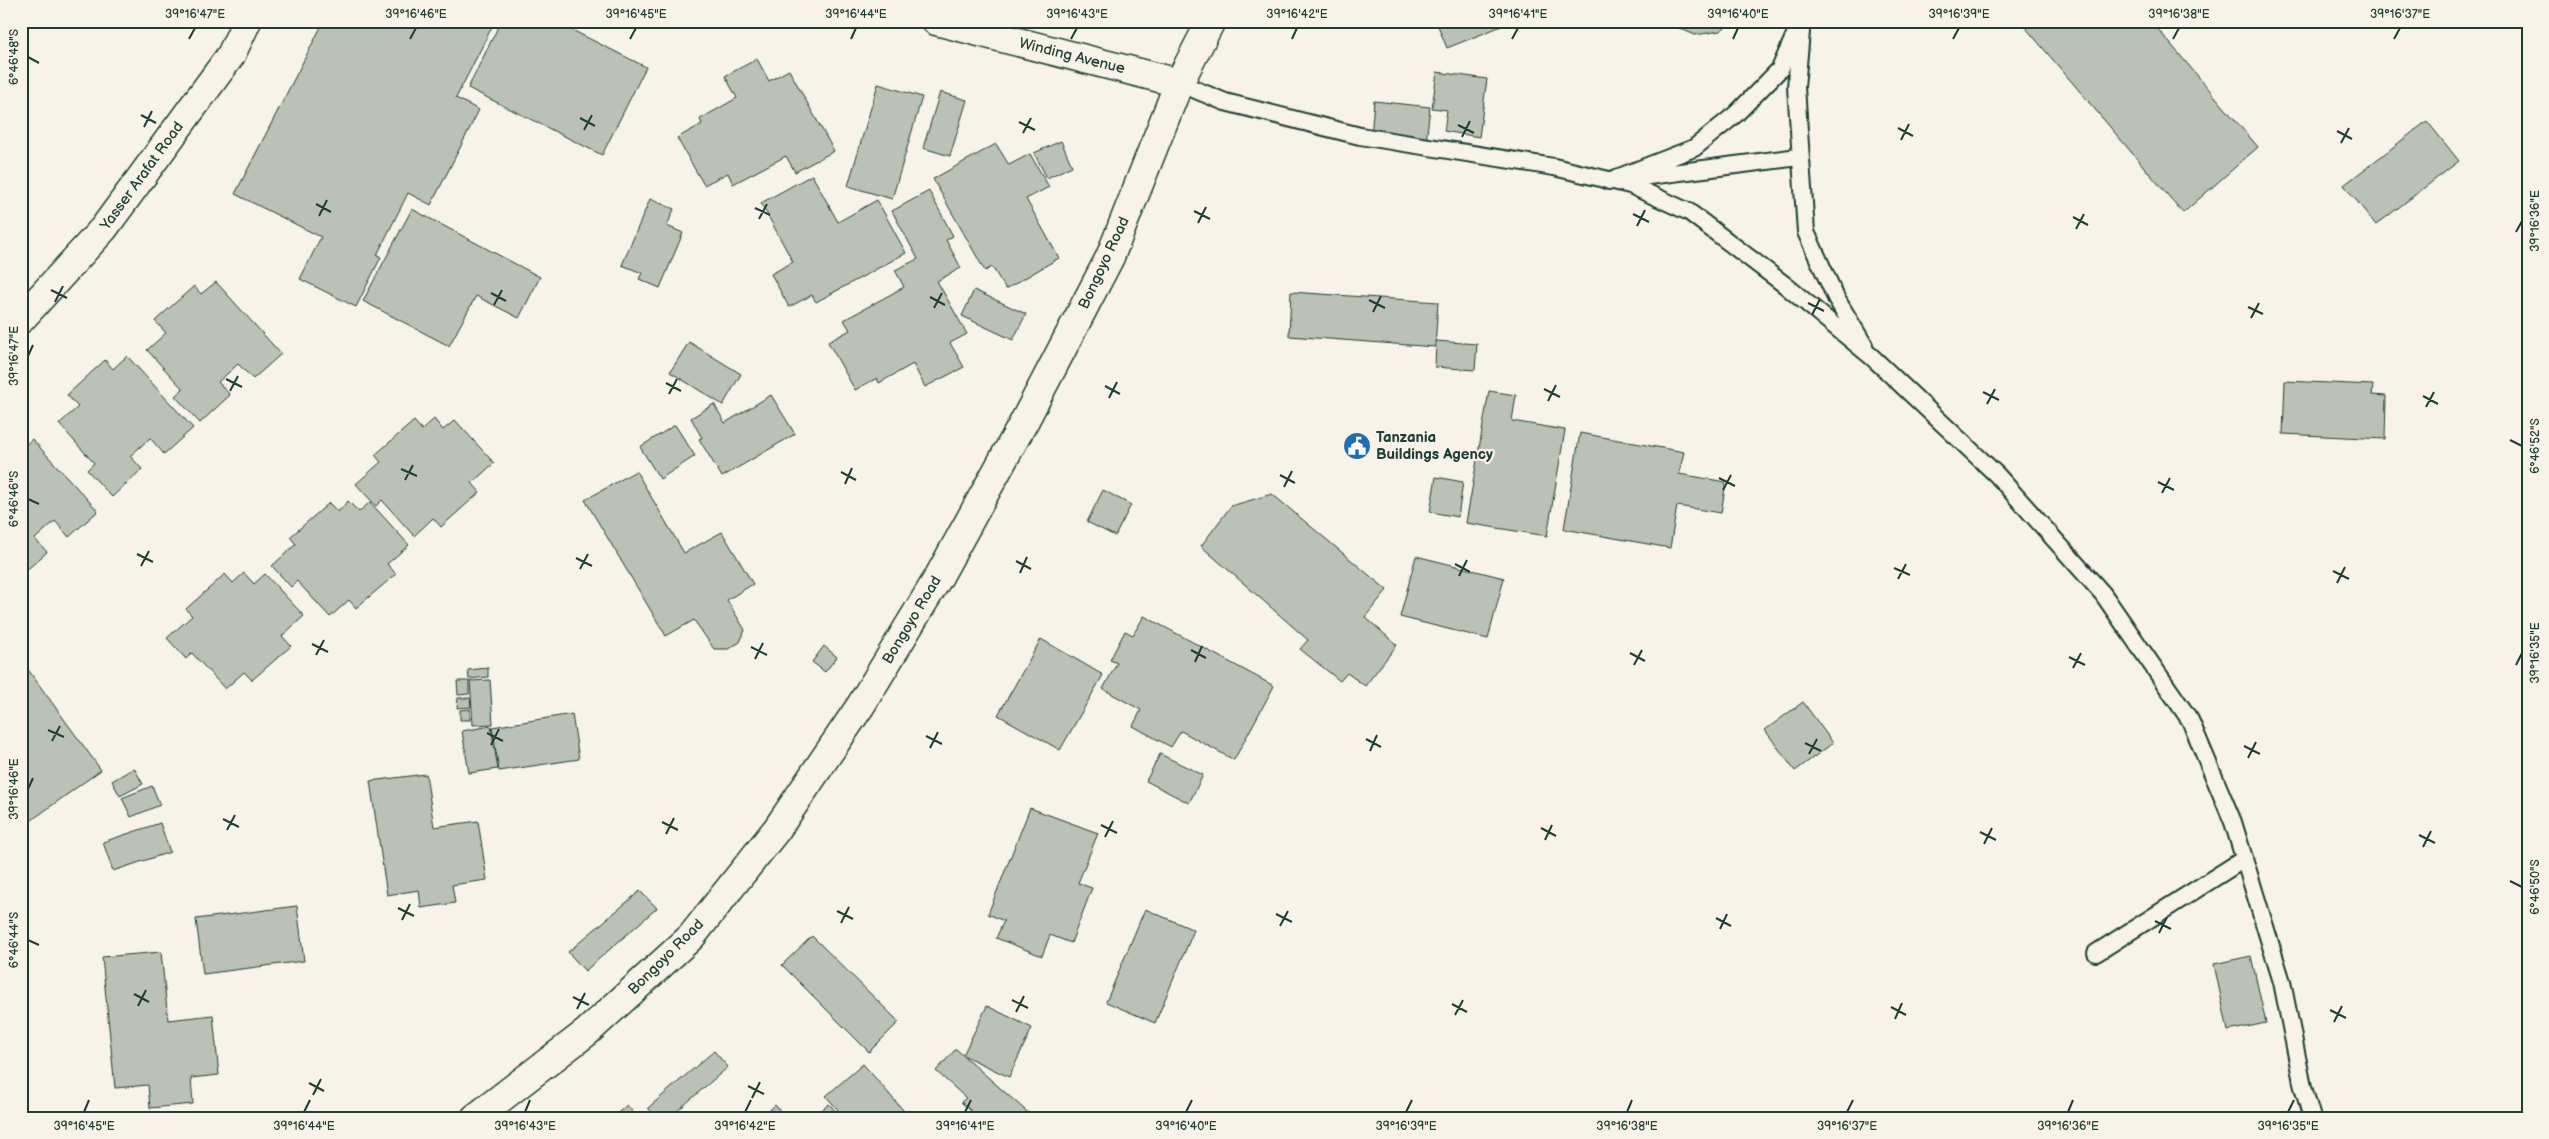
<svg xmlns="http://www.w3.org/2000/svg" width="2549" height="1139" viewBox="0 0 2549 1139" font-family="'Balsamiq Sans',sans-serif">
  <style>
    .building { fill: #bbc1b6; stroke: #1f3d34 }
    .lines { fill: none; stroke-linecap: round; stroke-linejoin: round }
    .service-casing { stroke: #1f3d34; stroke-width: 20 }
    .minor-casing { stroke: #1f3d34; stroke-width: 31 }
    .service { stroke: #f7f3e8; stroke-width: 16 }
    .minor { stroke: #f7f3e8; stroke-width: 28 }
    .ticks { fill: none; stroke: #1f3d34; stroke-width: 2 }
    .labels { text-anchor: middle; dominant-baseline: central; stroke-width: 4.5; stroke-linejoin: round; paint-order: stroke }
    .street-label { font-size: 15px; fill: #1f3d34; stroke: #f7f3e8 }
    .poi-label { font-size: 15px; font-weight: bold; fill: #1f3d34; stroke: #f7f3e8; text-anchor: start }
    .neatline { fill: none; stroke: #1f3d34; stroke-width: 2 }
    .ticks-label { font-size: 12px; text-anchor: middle; fill: #1f3d34 }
  </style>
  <rect width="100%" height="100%" fill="#f7f3e8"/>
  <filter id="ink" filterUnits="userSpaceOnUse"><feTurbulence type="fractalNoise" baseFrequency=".02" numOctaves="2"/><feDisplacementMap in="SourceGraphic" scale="10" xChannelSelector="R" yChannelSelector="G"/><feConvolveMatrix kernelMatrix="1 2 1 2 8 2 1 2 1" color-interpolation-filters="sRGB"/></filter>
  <g filter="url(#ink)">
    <g class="building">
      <path d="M324,21H495L456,98L479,110L431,205L408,193L377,255L381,257L356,307L300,279L321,237L235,194Z"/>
      <path d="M501,21H554L646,67L602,155L468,88Z"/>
      <path d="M656,21H670L669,25Z"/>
      <path d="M1436,21H1514L1447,48Z"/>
      <path d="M1668,21H1733L1720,31L1695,35L1672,25Z"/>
      <path d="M2020,21H2151L2258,147L2183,213Z"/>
      <path d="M757,59L769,81L789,70L834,151L795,172L786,156L733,184L728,173L704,185L677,138L702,124L700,119L737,98L725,76Z"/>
      <path d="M1437,72L1487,79L1479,137L1444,131L1447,110L1432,108Z"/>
      <path d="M878,84L922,97L892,199L848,186Z"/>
      <path d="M940,92L967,100L950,156L923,148Z"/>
      <path d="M1374,101L1430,107L1426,143L1371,137Z"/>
      <path d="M2427,121L2459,161L2376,225L2344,185Z"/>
      <path d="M1061,141L1072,166L1047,178L1034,153Z"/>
      <path d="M996,144L1009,165L1030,154L1049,187L1026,199L1059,258L1006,289L992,267L985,271L933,179Z"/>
      <path d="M812,175L838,222L877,200L906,253L816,302L812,295L789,307L771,274L793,262L761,203Z"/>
      <path d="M929,191L953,236L946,240L961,268L937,281L967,334L950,343L964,367L925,387L913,364L879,383L877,378L855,390L828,342L850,330L844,320L904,287L895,270L918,259L892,211Z"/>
      <path d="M650,199L674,209L667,226L683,233L660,288L639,279L642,273L622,265Z"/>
      <path d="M412,209L540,277L519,318L476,296L449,346L363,301Z"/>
      <path d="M216,282L281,354L253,379L238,364L218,382L230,395L200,423L175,396L183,389L147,350L166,333L155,321L194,286L201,294Z"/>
      <path d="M974,290L1026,314L1013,340L962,316Z"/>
      <path d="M1291,292L1438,302L1435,347L1289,336Z"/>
      <path d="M1436,341L1477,344L1475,370L1435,367Z"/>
      <path d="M689,342L741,374L723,405L670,372Z"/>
      <path d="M127,356L193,428L164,454L150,438L130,456L142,469L112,497L87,470L94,463L59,424L78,407L67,395L105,360L113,369Z"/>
      <path d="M2285,381L2373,385L2372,395L2386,396L2385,439L2283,434Z"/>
      <path d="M1489,391L1516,395L1512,421L1565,430L1547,536L1466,523Z"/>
      <path d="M771,395L795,434L722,477L699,439L702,438L691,418L714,404L725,423Z"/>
      <path d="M434,419L443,430L455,420L494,463L472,483L480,492L441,527L433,518L414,536L382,500L376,506L356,484L381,462L375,455L414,421L422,430Z"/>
      <path d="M675,425L695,456L660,479L640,447Z"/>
      <path d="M1580,433L1684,452L1679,474L1726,482L1721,513L1677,506L1670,548L1564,529Z"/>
      <path d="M32,439L98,511L69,537L55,521L35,539L47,552L21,575V449Z"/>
      <path d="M636,471L684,553L722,532L753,584L727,600L745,630L740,642L728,649H714L694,620L666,636L585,500Z"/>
      <path d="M1436,477L1463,482L1458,517L1430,512Z"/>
      <path d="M1103,490L1131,505L1115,536L1087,522Z"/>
      <path d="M1272,494L1387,590L1365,617L1397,645L1365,686L1347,673L1340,681L1300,649L1308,640L1201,546L1231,506Z"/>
      <path d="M348,501L359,512L370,502L409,545L387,564L396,574L356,608L349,600L330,617L297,581L291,587L272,566L296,544L290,537L329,503L338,512Z"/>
      <path d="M1416,556L1504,578L1488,639L1400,617Z"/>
      <path d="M244,573L254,584L265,574L304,616L282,636L291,646L252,680L244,672L225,689L192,653L186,659L167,638L192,616L186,609L225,574L233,583Z"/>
      <path d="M1144,616L1274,686L1234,760L1181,731L1171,747L1133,726L1141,710L1103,689L1117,663L1110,660L1125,631L1133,635Z"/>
      <path d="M1041,639L1103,675L1060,750L998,715Z"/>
      <path d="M824,646L837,657L825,672L812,662Z"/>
      <path d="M21,660L101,770L29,822L21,812Z"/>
      <path d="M488,668V677L469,679L468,670Z"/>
      <path d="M490,680L493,724L473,725L470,681Z"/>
      <path d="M457,681H469V694L458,695Z"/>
      <path d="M458,698H470L471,707L457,708Z"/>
      <path d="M1803,702L1833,743L1795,771L1765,730Z"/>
      <path d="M470,709V720H460V710Z"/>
      <path d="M572,714L579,759L499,771L492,727Z"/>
      <path d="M491,726L498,769L469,773L462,731Z"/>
      <path d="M1160,754L1203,775L1189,803L1146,781Z"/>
      <path d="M134,768L143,784L120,796L112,781Z"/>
      <path d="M426,774L434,827L478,821L487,880L452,885L455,903L421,908L419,890L387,895L370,781Z"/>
      <path d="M152,786L160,805L131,817L122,798Z"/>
      <path d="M1030,808L1098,833L1078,883L1092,888L1071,943L1050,935L1042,956L996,938L1004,921L988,914Z"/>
      <path d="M160,823L170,852L113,871L103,842Z"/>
      <path d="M640,891L657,908L585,971L568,952Z"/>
      <path d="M297,906L304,961L203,974L196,919Z"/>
      <path d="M1145,909L1194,930L1155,1023L1106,1002Z"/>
      <path d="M812,936L899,1022L869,1052L782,965Z"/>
      <path d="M161,952L168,1020L213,1015L219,1075L191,1078L193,1104L150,1108L148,1085L115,1088L102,957Z"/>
      <path d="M2251,956L2266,1023L2228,1031L2214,964Z"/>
      <path d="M987,1006L1032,1028L1009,1077L963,1055Z"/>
      <path d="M956,1049L1034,1118H979L961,1102L966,1098L936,1071Z"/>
      <path d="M714,1051L728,1067L669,1118H657L648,1108Z"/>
      <path d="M863,1064L910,1118H845L826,1096Z"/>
      <path d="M829,1104L842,1118H812Z"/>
      <path d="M627,1105L636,1116L612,1118Z"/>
      <path d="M775,1105L786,1118H761Z"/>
    </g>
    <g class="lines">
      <g class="service-casing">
        <g id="service">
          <path d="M1801,32L1796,87L1806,232L1836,298L1864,345"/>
          <path d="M1179,83L1225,102L1360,136L1554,167L1630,185L1689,212L1785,285L1872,357L1997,475L2103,594L2190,720L2233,822L2282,982L2303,1087L2312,1118"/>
          <path d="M1799,157L1609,181L1694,148L1736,114L1780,69L1801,21"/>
          <path d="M2096,953L2244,859"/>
        </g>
      </g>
      <g class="minor-casing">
        <g id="minor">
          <path d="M936,21L1179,83"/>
          <path d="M21,319L104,228L231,55L247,21"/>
          <path d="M475,1118L587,1032L691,937L777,829L861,705L938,578L1025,420L1110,257L1179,83L1211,21"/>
        </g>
      </g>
      <use href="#service" class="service"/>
      <use href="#minor" class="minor"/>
    </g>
  </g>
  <path class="ticks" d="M189,39L195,28M410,39L416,28M630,39L636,28M851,39L856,28M1071,39L1077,28M1292,39L1297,28M1512,39L1518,28M1733,39L1738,28M1953,39L1959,28M2173,39L2179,28M2394,39L2400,28M28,57L39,63M141,115L156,123M580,118L595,126M1019,122L1035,130M1458,125L1474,133M144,127L152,111M1898,128L1913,136M584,130L592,115M2337,131L2352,139M1023,133L1031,118M1462,137L1470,121M1901,140L1909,124M2341,143L2349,128M316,204L331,212M755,208L770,215M1194,211L1210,219M1633,214L1649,222M319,216L327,200M2073,217L2088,225M759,219L767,204M1198,223L1206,207M1637,226L1645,210M2076,229L2084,214M2516,232L2522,221M51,290L67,298M491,293L506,301M930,297L945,305M1369,300L1385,308M55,302L63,286M1808,303L1824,311M494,305L502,290M2248,307L2263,314M934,308L942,293M1373,312L1381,296M1812,315L1820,299M2251,318L2259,303M28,356L33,345M226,379L242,387M666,383L681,391M1105,386L1120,394M1544,389L1560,397M230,391L238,376M1983,392L1999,400M669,394L677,379M2423,396L2438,404M1109,398L1117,382M1548,401L1556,385M1987,404L1995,389M2426,407L2434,392M2510,440L2522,446M401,469L417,476M841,472L856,480M1280,475L1295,483M1719,478L1735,486M405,480L413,465M2158,482L2174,490M845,484L852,468M1284,487L1292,471M1723,490L1731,475M2162,493L2170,478M28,499L39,504M137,554L153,562M576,558L592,566M1016,561L1031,569M1455,564L1470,572M141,566L149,551M1894,568L1910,575M580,569L588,554M2333,571L2349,579M1020,573L1027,557M1459,576L1467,560M1898,579L1906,564M2337,583L2345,567M312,644L328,652M751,647L767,655M1191,650L1206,658M1630,653L1645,661M316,655L324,640M2069,657L2085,665M755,659L763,643M1195,662L1202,646M1634,665L1642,650M2516,665L2522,653M2073,668L2081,653M48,730L64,737M487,733L503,741M926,736L942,744M1366,739L1381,747M52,741L60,726M1805,743L1821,751M491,745L499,729M2244,746L2260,754M930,748L938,732M1370,751L1377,735M1809,754L1817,739M2248,758L2256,742M28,789L33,778M223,819L239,827M662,822L678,830M1101,825L1117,833M1541,828L1556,836M227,830L235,815M1980,832L1996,840M666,834L674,818M2419,835L2435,843M1105,837L1113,821M1545,840L1552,825M1984,844L1992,828M2423,847L2431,831M2510,881L2522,887M398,908L414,916M837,911L853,919M1276,914L1292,922M1716,918L1731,926M402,920L410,904M2155,921L2171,929M841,923L849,907M1280,926L1288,911M1720,929L1727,914M2159,933L2167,917M28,940L39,945M134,994L149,1002M573,997L589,1005M1012,1000L1028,1008M1452,1004L1467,1012M138,1006L146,990M1891,1007L1906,1015M577,1009L585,993M2330,1010L2346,1018M1016,1012L1024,996M1455,1015L1463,1000M1895,1019L1902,1003M2334,1022L2342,1006M309,1083L324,1091M748,1086L764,1094M313,1095L321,1079M752,1098L760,1082M84,1112L89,1100M304,1112L310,1100M525,1112L530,1100M745,1112L751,1100M965,1112L971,1100M1186,1112L1192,1100M1406,1112L1412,1100M1627,1112L1632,1100M1847,1112L1853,1100M2068,1112L2073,1100M2288,1112L2294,1100"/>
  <defs>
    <g id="civic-disc" transform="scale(1.4375)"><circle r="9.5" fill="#1f6fb2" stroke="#f7f3e8"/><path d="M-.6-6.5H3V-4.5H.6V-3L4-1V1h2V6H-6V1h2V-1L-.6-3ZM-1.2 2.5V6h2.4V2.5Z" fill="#fff"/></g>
  </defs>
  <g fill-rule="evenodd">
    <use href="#civic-disc" x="1357" y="446"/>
  </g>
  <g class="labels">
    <g class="street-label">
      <text transform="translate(1072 56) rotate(14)">Winding Avenue</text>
      <text transform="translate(142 176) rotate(-54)">Yasser Arafat Road</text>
      <text transform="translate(1104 263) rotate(-65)">Bongoyo Road</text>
      <text transform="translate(912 620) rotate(-59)">Bongoyo Road</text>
      <text transform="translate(666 957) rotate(-45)">Bongoyo Road</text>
    </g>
    <g class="poi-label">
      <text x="1376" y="437">Tanzania<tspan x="1376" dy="17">Buildings Agency</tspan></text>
    </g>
  </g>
  <rect width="2549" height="1139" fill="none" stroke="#f7f3e8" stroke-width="55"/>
  <rect x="28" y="28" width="2494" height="1084" class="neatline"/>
  <g class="ticks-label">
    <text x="195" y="18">39°16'47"E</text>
    <text x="416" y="18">39°16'46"E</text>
    <text x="636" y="18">39°16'45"E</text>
    <text x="856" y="18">39°16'44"E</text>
    <text x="1077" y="18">39°16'43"E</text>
    <text x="1297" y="18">39°16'42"E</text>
    <text x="1518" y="18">39°16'41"E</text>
    <text x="1738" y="18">39°16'40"E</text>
    <text x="1959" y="18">39°16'39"E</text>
    <text x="2179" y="18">39°16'38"E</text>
    <text x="2400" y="18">39°16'37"E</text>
    <text transform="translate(14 57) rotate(-90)" y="4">6°46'48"S</text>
    <text transform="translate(2535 221) rotate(-90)" y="4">39°16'36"E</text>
    <text transform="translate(14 356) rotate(-90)" y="4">39°16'47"E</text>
    <text transform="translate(2535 446) rotate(-90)" y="4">6°46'52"S</text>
    <text transform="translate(14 499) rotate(-90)" y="4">6°46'46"S</text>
    <text transform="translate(2535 653) rotate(-90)" y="4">39°16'35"E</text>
    <text transform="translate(14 789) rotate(-90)" y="4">39°16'46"E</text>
    <text transform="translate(2535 887) rotate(-90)" y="4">6°46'50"S</text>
    <text transform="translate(14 940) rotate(-90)" y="4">6°46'44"S</text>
    <text x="84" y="1130">39°16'45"E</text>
    <text x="304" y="1130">39°16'44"E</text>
    <text x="525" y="1130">39°16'43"E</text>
    <text x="745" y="1130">39°16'42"E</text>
    <text x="965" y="1130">39°16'41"E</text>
    <text x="1186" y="1130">39°16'40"E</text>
    <text x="1406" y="1130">39°16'39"E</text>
    <text x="1627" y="1130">39°16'38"E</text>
    <text x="1847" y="1130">39°16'37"E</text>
    <text x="2068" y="1130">39°16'36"E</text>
    <text x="2288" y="1130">39°16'35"E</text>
  </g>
</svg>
